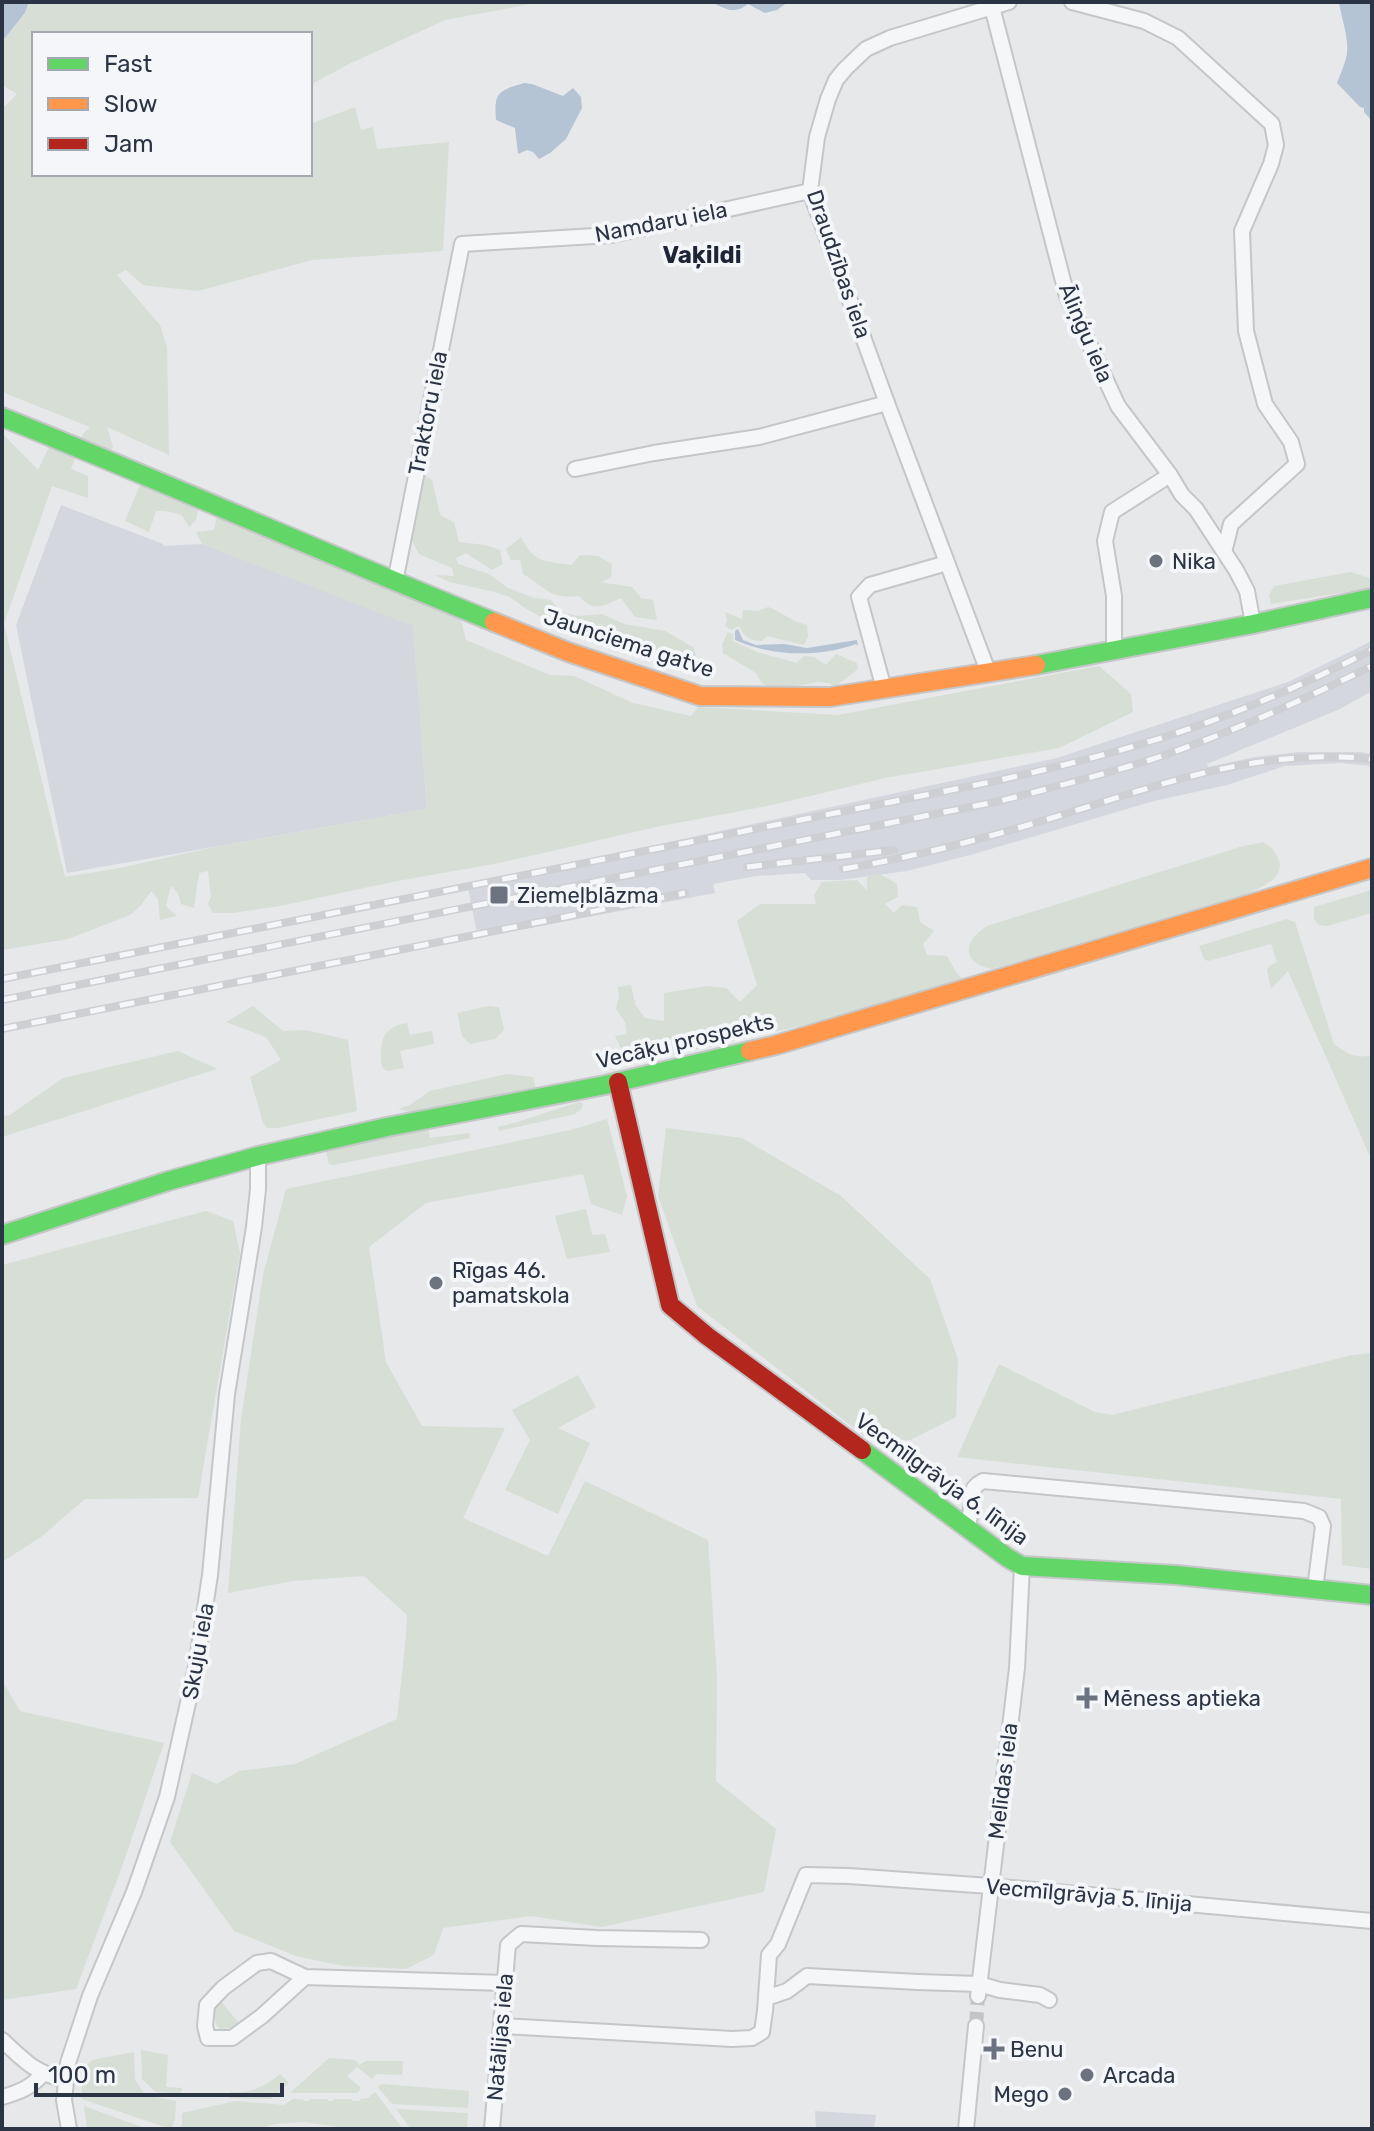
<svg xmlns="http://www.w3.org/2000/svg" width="1374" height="2131" viewBox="0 0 1374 2131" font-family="Rubik,sans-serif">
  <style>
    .built { fill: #d4d7dd }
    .green { fill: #d6ded6 }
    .water { fill: #b4c4d5 }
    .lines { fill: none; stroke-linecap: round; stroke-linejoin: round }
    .street-tunnel { stroke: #c1c4c9; stroke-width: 14; stroke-dasharray: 14 7; stroke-linecap: butt }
    .street-casing { stroke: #c4c6c8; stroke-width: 18 }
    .fast-casing { stroke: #c4c6c8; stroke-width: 22 }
    .slow-casing { stroke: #c4c6c8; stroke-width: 22 }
    .jam-casing { stroke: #c4c6c8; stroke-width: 22 }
    .street { stroke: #f5f6f7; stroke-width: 14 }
    .fast { stroke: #63d668; stroke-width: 18 }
    .slow { stroke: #ff974d; stroke-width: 18 }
    .jam { stroke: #b3261e; stroke-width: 18 }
    .rail-casing { stroke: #cecfd2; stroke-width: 8 }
    .rail { stroke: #f4f6f9; stroke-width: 5; stroke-dasharray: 15; stroke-linecap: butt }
    .poi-dot { fill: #6c737f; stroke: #f4f6f9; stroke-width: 3 }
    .labels { text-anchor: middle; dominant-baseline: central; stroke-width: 8; stroke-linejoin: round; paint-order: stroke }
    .street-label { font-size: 22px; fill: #2b3445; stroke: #f4f6f9 }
    .poi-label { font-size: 22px; fill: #2b3445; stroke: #f4f6f9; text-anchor: start }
    .neighbourhood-label { font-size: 24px; font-weight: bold; fill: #1d2536; stroke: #f4f6f9 }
  </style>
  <rect width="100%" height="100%" fill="#e6e8ea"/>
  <g class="built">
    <path d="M61,505L163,544V546L202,544L413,624L427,809L67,873L16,625Z"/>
    <path d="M1372,641V691L1340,709L1207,764L1208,767L1255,757L1299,752H1360L1372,754V766L1340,763L1285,766L1227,785L1154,801L974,854L907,871L840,880H811L805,873L756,876L713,884L715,893L478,938L467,883L660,844L1057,758L1288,682Z"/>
    <path d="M815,2111L876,2115L874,2129H816Z"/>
  </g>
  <g class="green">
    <path d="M29,2H542L445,20L349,64L310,85V34H34V174H310V124L355,107L361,130L373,127L377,149L449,142L443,251L312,260L198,291L143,285L126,270L117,275L160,325L167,347L169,455L107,427L113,447L108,453L84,446L82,435L90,427L2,392V109L17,94L2,85V37L5,38L25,14Z"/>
    <path d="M2,433L38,470L49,447L75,458L71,469L88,476V498L52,486L4,624L65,877L120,868L210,848L427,809L413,626L202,544L196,532L214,530L217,516L461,620L466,640L550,675L574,676L633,703L691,716L698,707L838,715L1099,666L1131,694L1133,712L1059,748L885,778L777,804L656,827L499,863L392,882L280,906L233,913H213L208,904L211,897L208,871L199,873L194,908L181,904L178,893L171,886L166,906L177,916L160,920L158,899L151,891L142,904L130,915L68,939L2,950Z"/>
    <path d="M416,470L432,480L440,515L454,522L459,542L485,545L500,550L503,564L492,570L466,553L456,558L458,564L489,574L508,588L534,598L551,600L561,612L577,616L602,614L624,624L665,631L693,647L698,661L670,658L614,642L602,646L579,637L525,608L510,597L495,592L450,582L434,575L454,576L452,568L419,554L411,539L418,502L412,494Z"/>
    <path d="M140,485L199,507L196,520L189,527L182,515L165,511H156L149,532L125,521Z"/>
    <path d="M521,537C533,563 545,561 571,565L580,555L598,556L612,564L611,578L600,582L632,587L641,598L653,600L657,620L635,617L621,598C602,606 595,613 579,596C548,599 547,588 523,574L520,560H511L506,549Z"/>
    <path d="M1351,572L1372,579V588L1271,604L1269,595L1274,586Z"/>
    <path d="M768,607C782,612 792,622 807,625L808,637L804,645L767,636L762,641C750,641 745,638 739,626L731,630L725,626L727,621L725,612L742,619L743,610L758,611Z"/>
    <path d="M728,632L733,634V641L757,652L797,663L804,656L814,657L826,665L836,654L857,663L858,669L835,687L829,683L817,682L774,690L762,683L756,673L723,653L722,644Z"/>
    <path d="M1263,842C1270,846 1273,849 1277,856C1288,876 1265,885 1250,893L992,969C961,963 963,941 987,926L1240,847Z"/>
    <path d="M878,873L897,884L898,897L885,904L894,913L902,905L917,907L920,922L934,931L923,944L927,955L947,956L956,972L965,982L800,1026L638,1062L623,1053L615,1036L627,1034L625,1022L616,1009L619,997L618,987L631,985L635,1004L645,1018L664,1021V993L707,986L726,988L740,1002L757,985L737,921L760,904H816L814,895L822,882L857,880L867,890V877Z"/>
    <path d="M1372,890V913L1327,926L1319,925L1314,919V907Z"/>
    <path d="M1287,919L1295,922L1334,1044C1347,1054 1356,1059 1372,1055V1161L1288,971L1271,989L1267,970L1269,966L1277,962L1271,944L1208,961L1204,959L1199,946Z"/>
    <path d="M253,1006L283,1031L306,1030L348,1040L357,1111L278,1128H267L263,1123L250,1077L281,1060L266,1037L226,1022Z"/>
    <path d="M488,1006L499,1007L504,1030L495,1039L470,1044L462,1036L457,1013Z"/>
    <path d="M407,1023L410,1035L432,1031L434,1044L400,1051L404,1068L387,1071L382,1067C379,1044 381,1027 407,1023Z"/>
    <path d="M178,1051L217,1069L2,1137V1116L10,1115L63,1078Z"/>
    <path d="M507,1074L533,1077L536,1088L414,1113L398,1109L410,1105L430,1091Z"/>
    <path d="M580,1102L583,1104L582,1108L575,1114L499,1131L498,1127C526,1121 552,1109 580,1102Z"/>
    <path d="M607,1119L627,1196L622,1215L591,1204L583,1174L426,1203L369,1247L386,1362L422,1426L505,1428L463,1518L548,1556L585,1481L708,1540L717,1677L716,1781L776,1829L764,1892L601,1927L531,1916L443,1928L434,1955L406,1969L343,1966L296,1956L234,1931L170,1842L192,1773L217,1784L239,1771L295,1764L397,1719L406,1636L407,1615L364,1576L293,1581L228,1593L241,1419L263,1275L286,1189L571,1130Z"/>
    <path d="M428,1127L430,1138L469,1133L470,1138L333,1165L329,1164L325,1148Z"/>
    <path d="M666,1128L742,1138L841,1196L930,1279L958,1359L956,1417L910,1440L868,1439L697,1306L658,1196Z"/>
    <path d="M586,1209L592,1235L605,1234L610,1252L567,1259L555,1216Z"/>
    <path d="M206,1211L233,1221L240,1253L198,1498L85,1499L41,1537L2,1562V1265Z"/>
    <path d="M1372,1353V1569L1342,1565L1341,1499L957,1457L999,1364L1095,1412L1112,1415L1352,1355Z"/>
    <path d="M578,1375L596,1407L558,1428L590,1443L558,1514L505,1490L530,1440L512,1410Z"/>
    <path d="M2,1680L20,1711L164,1743L123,1864L76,1989L2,2000Z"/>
    <path d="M220,2000L239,2023L233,2028L220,2029L216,2025L214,2011Z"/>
    <path d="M141,2050L168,2055L166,2087L182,2088L181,2094L156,2092L142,2079Z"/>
    <path d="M134,2052L135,2080L145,2095L176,2101L175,2119L171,2129L82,2099V2071L92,2060Z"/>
    <path d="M329,2058L355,2060L359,2065L366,2061H403L402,2075L376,2074L372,2079L357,2067L347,2076L361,2088L357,2093H290Z"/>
    <path d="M280,2074L289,2083L271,2099L229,2098L230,2092C249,2094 265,2087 280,2074Z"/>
    <path d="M382,2084L469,2091L468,2108L392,2104L378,2087Z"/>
    <path d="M375,2092L403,2129H352L305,2122L276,2124L258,2129H180L182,2124V2113L236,2101L284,2105L293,2099H303L304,2101H309L310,2099H328V2101H333L334,2099H352V2101H360V2099L368,2098Z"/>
    <path d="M84,2106L147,2129H87Z"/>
    <path d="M396,2109L468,2113L467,2129H411Z"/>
  </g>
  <g class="water">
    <path d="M2,2H29L25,13L5,38L2,37Z"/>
    <path d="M711,2H788L777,10L765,13L748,4C734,15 726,9 711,2Z"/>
    <path d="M1339,2H1372V121L1364,112V108L1360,107L1337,83C1342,70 1349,56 1347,43C1346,29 1341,16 1339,2Z"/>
    <path d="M524,83L532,84L563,96L573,88L581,97L582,108L566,139L550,153L539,159L533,152L527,150L518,154L515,128L496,120C494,93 497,91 524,83Z"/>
    <path d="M738,629L743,640L756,645L784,644L807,648L857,640L858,646L856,644C818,658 771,656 735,640V631Z"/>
  </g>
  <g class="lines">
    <path class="street-tunnel" d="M976,2026L978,1996"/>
    <g class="street-casing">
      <g id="street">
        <path d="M1072,2L1144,21L1178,38L1272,124L1276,145L1271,164L1242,231L1246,331L1265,404L1291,442L1297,464L1231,524L1224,552"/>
        <path d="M992,7L1067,296L1118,406L1170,475L1182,495L1196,509L1236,570L1247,591L1253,624"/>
        <path d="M575,469L654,453L759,437L887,403"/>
        <path d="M395,582L462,244L611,235L810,191"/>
        <path d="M1114,651V596L1105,541L1112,512L1170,475"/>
        <path d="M989,674L887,403L810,191L817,137L828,99L836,80L845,69L866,49L890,38L1009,2"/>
        <path d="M884,689L859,597L870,585L947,563"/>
        <path d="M968,1529L974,1488L978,1484L983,1481L1304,1511L1319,1517L1323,1526L1315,1589"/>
        <path d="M305,1977L262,2016L232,2038H208L205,2026L207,2005L223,1988L257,1963L271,1961L305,1977L505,1983"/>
        <path d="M978,1996L1017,1668L1022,1566"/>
        <path d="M766,1998L787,1991L807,1976L918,1982L979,1984L1000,1990L1040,1995L1049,2000"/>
        <path d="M502,2026L732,2039L752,2038L762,2032L765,2011L769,1955L778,1944L806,1875L849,1876L990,1886L1372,1921"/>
        <path d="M2,2040C25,2061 33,2072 65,2080"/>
        <path d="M2,2097C20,2092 30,2088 43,2074"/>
        <path d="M69,2129L64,2100L68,2063L90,1996L134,1892L167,1797L196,1667L210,1575L227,1394L254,1227L258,1189V1156"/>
        <path d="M492,2129L508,1945L521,1934L597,1938L701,1940"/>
        <path d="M966,2129L976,2026"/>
      </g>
    </g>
    <g class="fast-casing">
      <g id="fast">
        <path d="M2,417C167,483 329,555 494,622"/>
        <path d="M1036,665L1253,624L1372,598"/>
        <path d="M2,1235L168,1181L258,1156L387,1127L605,1085L750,1051"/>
        <path d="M862,1450L1008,1558L1022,1566L1176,1575L1372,1595"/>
      </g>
    </g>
    <g class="slow-casing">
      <g id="slow">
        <path d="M494,622L568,652L700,696L830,697L1036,665"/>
        <path d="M750,1051L776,1045L1372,868"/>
      </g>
    </g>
    <g class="jam-casing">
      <path id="jam" d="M618,1082L670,1305L707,1336L862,1450"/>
    </g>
    <use href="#street" class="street"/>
    <use href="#fast" class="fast"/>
    <use href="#slow" class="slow"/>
    <use href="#jam" class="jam"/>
    <g class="rail-casing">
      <g id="rail">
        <path d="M747,867L894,850"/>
        <path d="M843,869C920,856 994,836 1068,813C1171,781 1262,748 1372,759"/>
        <path d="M2,979L996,781C1066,765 1136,748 1203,724C1261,703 1317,678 1372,650"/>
        <path d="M2,1000L1000,801C1051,788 1102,775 1153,759C1228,734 1301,701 1372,666"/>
        <path d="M2,1029L685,893"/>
      </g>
    </g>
    <use href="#rail" class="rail"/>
  </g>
  <g class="poi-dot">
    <circle cx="1156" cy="561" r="8"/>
    <rect x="489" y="885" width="20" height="20" rx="4"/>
    <circle cx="436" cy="1283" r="8"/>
    <path d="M1083 1686h8v8h8v8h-8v8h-8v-8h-8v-8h8z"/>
    <path d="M990 2037h8v8h8v8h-8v8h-8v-8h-8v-8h8z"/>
    <circle cx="1087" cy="2075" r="8"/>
    <circle cx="1065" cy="2094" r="8"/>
  </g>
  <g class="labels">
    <g class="street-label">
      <text transform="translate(661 222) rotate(-11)">Namdaru iela</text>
      <text transform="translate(839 264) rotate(71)">Draudzības iela</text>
      <text transform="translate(1086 333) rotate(67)">Āliņģu iela</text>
      <text transform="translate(428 413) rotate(-79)">Traktoru iela</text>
      <text transform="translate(629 643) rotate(18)">Jaunciema gatve</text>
      <text transform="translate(685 1041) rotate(-13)">Vecāķu prospekts</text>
      <text transform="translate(942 1479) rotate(36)">Vecmīlgrāvja 6. līnija</text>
      <text transform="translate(198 1651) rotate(-80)">Skuju iela</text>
      <text transform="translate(1003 1781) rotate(-83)">Melīdas iela</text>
      <text transform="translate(1089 1895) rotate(5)">Vecmīlgrāvja 5. līnija</text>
      <text transform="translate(500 2037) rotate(-85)">Natālijas iela</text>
    </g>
    <g class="poi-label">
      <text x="1172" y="561">Nika</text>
      <text x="517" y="895">Ziemeļblāzma</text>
      <text x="452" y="1270">Rīgas 46.<tspan x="452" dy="25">pamatskola</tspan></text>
      <text x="1103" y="1698">Mēness aptieka</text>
      <text x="1010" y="2049">Benu</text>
      <text x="1103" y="2075">Arcada</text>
      <text x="1049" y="2094" text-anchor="end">Mego</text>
    </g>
    <g class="neighbourhood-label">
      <text x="702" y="255">Vaķildi</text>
    </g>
  </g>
  <rect width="1374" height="2131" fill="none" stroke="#2b3445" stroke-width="8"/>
  <rect x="32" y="32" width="280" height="144" fill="#f4f6f9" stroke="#a4a8b1" stroke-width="2"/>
  <rect x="48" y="58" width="40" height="12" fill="#63d668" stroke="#a4a8b1" stroke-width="2"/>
  <text x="104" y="72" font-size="24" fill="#2b3445">Fast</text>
  <rect x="48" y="98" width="40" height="12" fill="#ff974d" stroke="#a4a8b1" stroke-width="2"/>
  <text x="104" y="112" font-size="24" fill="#2b3445">Slow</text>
  <rect x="48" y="138" width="40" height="12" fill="#b3261e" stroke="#a4a8b1" stroke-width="2"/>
  <text x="104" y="152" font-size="24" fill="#2b3445">Jam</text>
  <path d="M36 2083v12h246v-12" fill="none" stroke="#2b3445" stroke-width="4"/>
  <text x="48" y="2083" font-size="24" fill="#2b3445" stroke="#f4f6f9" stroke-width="6" paint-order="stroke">100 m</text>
</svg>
